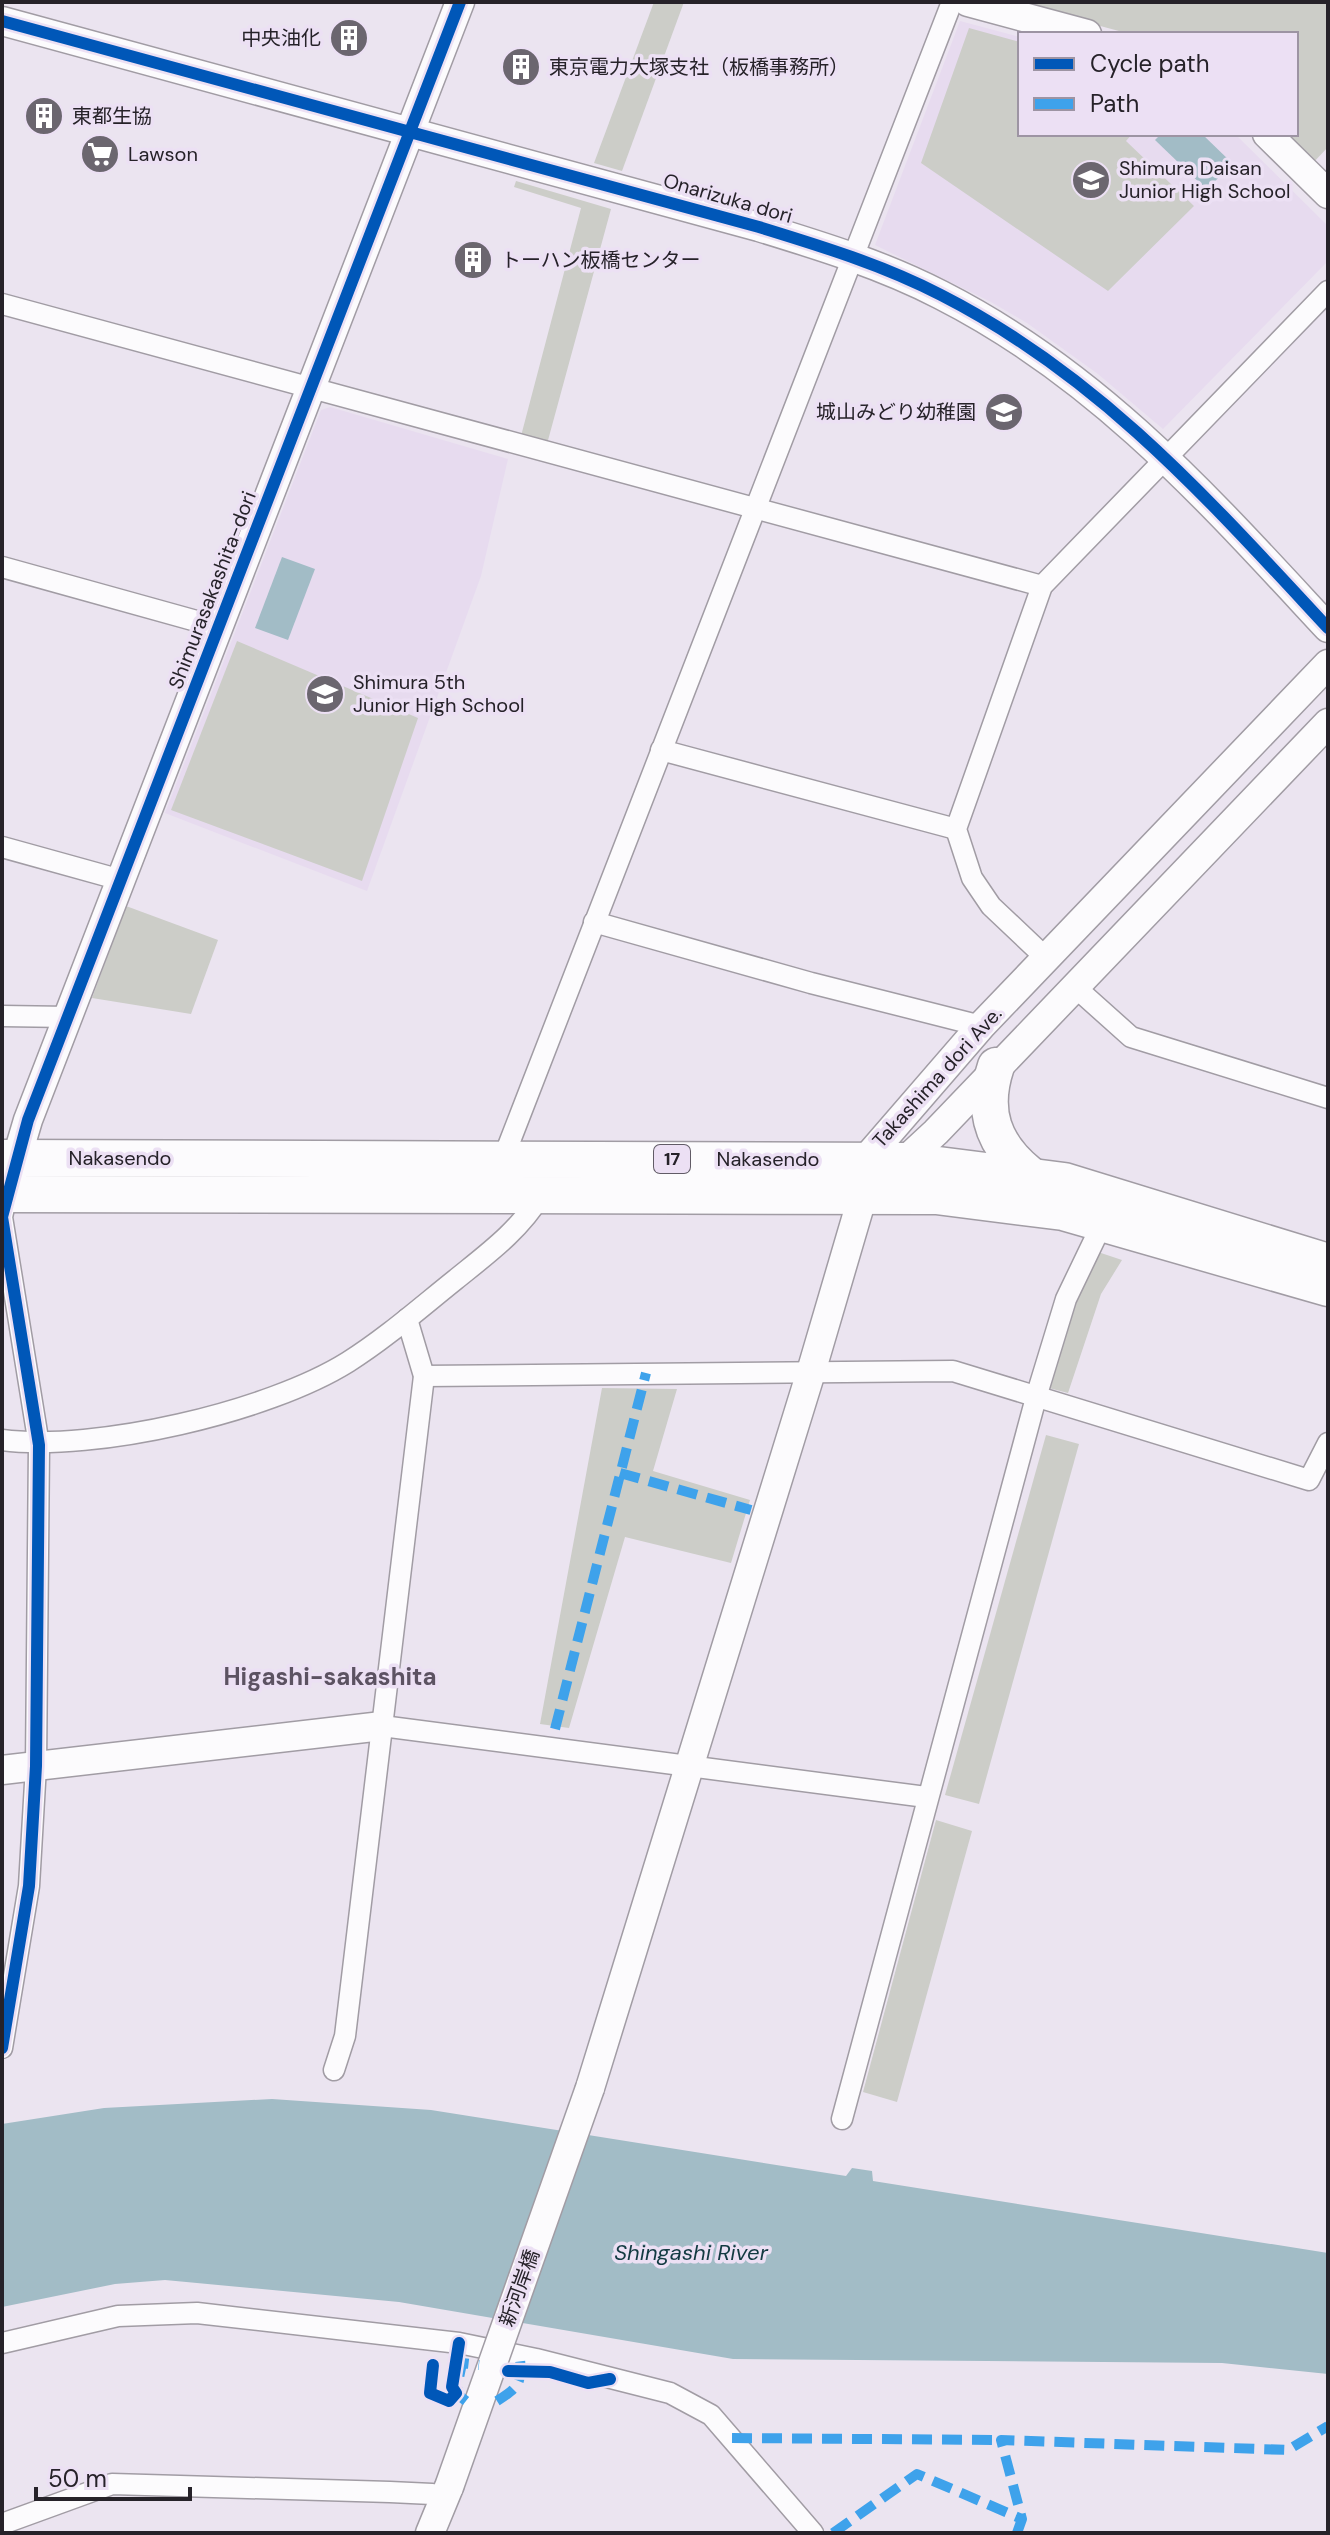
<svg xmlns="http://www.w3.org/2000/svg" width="1330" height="2535" viewBox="0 0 1330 2535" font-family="'DM Sans','Noto Sans JP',sans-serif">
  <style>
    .built { fill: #e7dbef }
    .green { fill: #cccdc8 }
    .water { fill: #a2bcc6 }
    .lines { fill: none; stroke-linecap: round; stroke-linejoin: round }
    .street-casing { stroke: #a19ca4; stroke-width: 23 }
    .secondary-casing { stroke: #a19ca4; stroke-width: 31 }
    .highway-casing { stroke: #a19ca4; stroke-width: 39 }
    .street { stroke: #fcfbfd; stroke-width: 20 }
    .secondary { stroke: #fcfbfd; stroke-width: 28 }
    .highway { stroke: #fcfbfd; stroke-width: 36 }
    .secondary-bridge-casing { stroke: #a19ca4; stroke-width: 31; stroke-linecap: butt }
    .secondary-bridge { stroke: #fcfbfd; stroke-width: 28 }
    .quiet { stroke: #3ea2eb; stroke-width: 10; stroke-dasharray: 20 10; stroke-linecap: butt }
    .cycleway-casing { stroke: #ece0f4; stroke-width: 17 }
    .cycleway { stroke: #0057b8; stroke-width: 12 }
    .labels { text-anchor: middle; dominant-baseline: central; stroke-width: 7; stroke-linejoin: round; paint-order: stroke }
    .shield { fill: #ece0f4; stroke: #615b66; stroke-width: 2 }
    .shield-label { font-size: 18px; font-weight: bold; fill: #262229 }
    .poi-label { font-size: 20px; fill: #262229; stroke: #ece0f4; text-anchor: start }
    .street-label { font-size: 20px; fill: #262229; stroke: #ece0f4 }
    .water-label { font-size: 22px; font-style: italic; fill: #133a42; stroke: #ece0f4 }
    .quarter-label { font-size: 24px; font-weight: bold; fill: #5c5262; stroke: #ece0f4 }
  </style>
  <rect width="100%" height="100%" fill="#ebe4f0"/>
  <g class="built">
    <path d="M960,21L1020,37V134H1235L1328,226V261L1163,429L1098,374L1027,323L991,302L875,245Z"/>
    <path d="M330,407L508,459L481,576L367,891L165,813L321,410Z"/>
  </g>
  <g class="green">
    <path d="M654,2H684L622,171L594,163Z"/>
    <path d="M1011,2H1328V147L1312,164L1282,134H1296V34H1130Z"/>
    <path d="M969,28L1020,42V134H1132L1126,141L1194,206L1108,291L921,163Z"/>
    <path d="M516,181L611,209L547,444L521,436L581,208L514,187Z"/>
    <path d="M237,641L418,718L362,881L171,810Z"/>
    <path d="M126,906L218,940L191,1014L92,998Z"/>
    <path d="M1098,1252L1122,1260L1101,1294L1068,1393L1045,1387L1072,1299Z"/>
    <path d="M602,1388L677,1389L653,1471L750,1500L731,1563L625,1537L569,1728L540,1724Z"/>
    <path d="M1046,1435L1079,1444L979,1804L945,1795Z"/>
    <path d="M936,1820L972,1831L897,2102L863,2092Z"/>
  </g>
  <g class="water">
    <path d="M1161,134H1202L1232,163L1207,190L1155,140Z"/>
    <path d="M282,557L315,569L288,640L255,628Z"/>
    <path d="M272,2099L431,2110L846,2176L852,2168L872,2171L873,2181L1328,2253V2374L1222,2363L733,2359L399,2302L165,2280L115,2284L2,2307V2124L104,2108Z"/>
  </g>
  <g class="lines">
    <g class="street-casing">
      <g id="street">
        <path d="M2,304L1042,586"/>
        <path d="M2,567L218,627"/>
        <path d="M661,750L956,829"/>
        <path d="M2,847L121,880"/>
        <path d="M594,922L811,983L981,1026"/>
        <path d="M1046,958L991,906L972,878L956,829L1042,586L1328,291"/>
        <path d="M1074,986L1131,1037L1328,1098"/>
        <path d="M2,1016L69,1017"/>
        <path d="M503,1159L952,2"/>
        <path d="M424,1376L953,1371L1309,1480L1328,1443"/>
        <path d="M2,1440C95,1452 268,1412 348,1362C386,1338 420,1308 455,1280C487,1254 519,1231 541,1195"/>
        <path d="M382,1726L926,1797"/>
        <path d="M2,2048L29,1886L36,1766L39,1445L2,1217L7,1194"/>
        <path d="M334,2070L345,2036L424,1376L407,1319"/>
        <path d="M842,2119L1037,1394L1066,1299L1103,1222"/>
        <path d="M2,2343L118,2316L197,2313L459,2343L536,2359L670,2393L711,2415L813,2533"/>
        <path d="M2,2524L112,2484L390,2492L432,2494L442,2499"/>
      </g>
    </g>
    <g class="secondary-casing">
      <g id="secondary">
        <path d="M968,2L1087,34"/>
        <path d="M2,21L759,227C821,246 883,265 941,295C1100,376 1209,500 1328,628"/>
        <path d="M1267,134L1328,194"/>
        <path d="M895,1170L936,1132L1328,723"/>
        <path d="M12,1174L28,1120L460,2"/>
        <path d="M2,1770L382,1726"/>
        <path d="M590,2088L811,1372L863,1195L866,1159L981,1026L1328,664"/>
        <path d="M430,2533L449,2487"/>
      </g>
    </g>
    <g class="highway-casing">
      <g id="highway">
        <path d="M996,1066C981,1111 993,1145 1029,1174"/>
        <path d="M2,1158L907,1161L1064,1181L1328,1262"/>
        <path d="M2,1194L936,1196L1063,1212L1328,1288"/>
      </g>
    </g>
    <use href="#street" class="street"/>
    <use href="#secondary" class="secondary"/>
    <use href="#highway" class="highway"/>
    <g class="secondary-bridge-casing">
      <path id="secondary-bridge" d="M449,2487L590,2088"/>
    </g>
    <use href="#secondary-bridge" class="secondary-bridge"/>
    <g class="quiet">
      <path d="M620,1473L751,1510"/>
      <path d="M555,1729L646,1373"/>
      <path d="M466,2401L456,2393L462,2363L479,2365"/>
      <path d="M497,2401C516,2389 523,2384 520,2360L513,2356"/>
      <path d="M732,2438L1001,2440"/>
      <path d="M833,2533L917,2474L1022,2519"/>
      <path d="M1017,2533L1022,2519L1001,2440L1288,2450L1328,2426"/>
    </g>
    <g class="cycleway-casing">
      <g id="cycleway">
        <path d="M2,21L759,227C821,246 883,265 941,295C1100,376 1209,500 1328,628"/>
        <path d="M2,2048L29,1886L36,1766L39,1445L2,1217L28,1120L460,2"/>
        <path d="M433,2365L430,2393L449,2401L456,2393L452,2387L459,2343"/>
        <path d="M508,2371L550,2372L588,2383L610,2379"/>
      </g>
    </g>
    <use href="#cycleway" class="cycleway"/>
  </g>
  <defs>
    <g id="building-disc" transform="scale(2)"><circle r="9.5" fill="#6b666f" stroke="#ece0f4"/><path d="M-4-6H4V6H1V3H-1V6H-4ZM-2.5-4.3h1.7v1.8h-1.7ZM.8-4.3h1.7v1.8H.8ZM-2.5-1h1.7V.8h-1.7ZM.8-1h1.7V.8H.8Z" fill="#fff"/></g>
    <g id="supermarket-disc" transform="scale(2)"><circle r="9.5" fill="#6b666f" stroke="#ece0f4"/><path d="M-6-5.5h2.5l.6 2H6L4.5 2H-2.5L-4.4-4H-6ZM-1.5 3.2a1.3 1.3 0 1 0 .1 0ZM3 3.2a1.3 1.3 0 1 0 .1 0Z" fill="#fff"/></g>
    <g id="school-disc" transform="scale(2)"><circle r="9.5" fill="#6b666f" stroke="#ece0f4"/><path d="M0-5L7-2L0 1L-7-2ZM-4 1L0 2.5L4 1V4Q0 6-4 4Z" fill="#fff"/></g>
  </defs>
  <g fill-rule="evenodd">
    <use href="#building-disc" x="349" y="38"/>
    <use href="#building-disc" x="521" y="67"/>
    <use href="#building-disc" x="44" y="116"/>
    <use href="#supermarket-disc" x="100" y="154"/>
    <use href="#school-disc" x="1091" y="180"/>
    <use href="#building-disc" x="473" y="260"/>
    <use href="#school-disc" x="1004" y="412"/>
    <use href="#school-disc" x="325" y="694"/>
  </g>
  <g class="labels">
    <rect class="shield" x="654" y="1145" width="36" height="28" rx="6"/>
    <g class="shield-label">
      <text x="672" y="1159">17</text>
    </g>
    <g class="poi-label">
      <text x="321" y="38" text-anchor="end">中央油化</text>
      <text x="549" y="67">東京電力大塚支社（板橋事務所）</text>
      <text x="72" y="116">東都生協</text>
      <text x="128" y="154">Lawson</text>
      <text x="1119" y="168">Shimura Daisan<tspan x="1119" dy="23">Junior High School</tspan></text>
      <text x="501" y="260">トーハン板橋センター</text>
      <text x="976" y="412" text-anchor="end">城山みどり幼稚園</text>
      <text x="353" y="682">Shimura 5th<tspan x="353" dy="23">Junior High School</tspan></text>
    </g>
    <g class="street-label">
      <text transform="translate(728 198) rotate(16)">Onarizuka dori</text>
      <text transform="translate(212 590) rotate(-69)">Shimurasakashita-dori</text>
      <text transform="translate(937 1077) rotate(-48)">Takashima dori Ave.</text>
      <text x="120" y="1158">Nakasendo</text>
      <text x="768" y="1159">Nakasendo</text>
      <text transform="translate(519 2288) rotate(-70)">新河岸橋</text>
    </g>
    <g class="water-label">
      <text x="691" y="2252">Shingashi River</text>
    </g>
    <g class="quarter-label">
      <text x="330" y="1676">Higashi-sakashita</text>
    </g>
  </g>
  <rect width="1330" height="2535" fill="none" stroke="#262229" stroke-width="8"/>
  <rect x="1018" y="32" width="280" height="104" fill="#ece0f4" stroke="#9d94a3" stroke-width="2"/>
  <rect x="1034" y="58" width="40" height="12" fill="#0057b8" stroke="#9d94a3" stroke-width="2"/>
  <text x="1090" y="72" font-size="24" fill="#262229">Cycle path</text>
  <rect x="1034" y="98" width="40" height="12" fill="#3ea2eb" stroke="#9d94a3" stroke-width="2"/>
  <text x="1090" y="112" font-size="24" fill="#262229">Path</text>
  <path d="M36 2487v12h154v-12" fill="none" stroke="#262229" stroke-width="4"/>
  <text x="48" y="2487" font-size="24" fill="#262229" stroke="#ece0f4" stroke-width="6" paint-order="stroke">50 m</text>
</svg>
